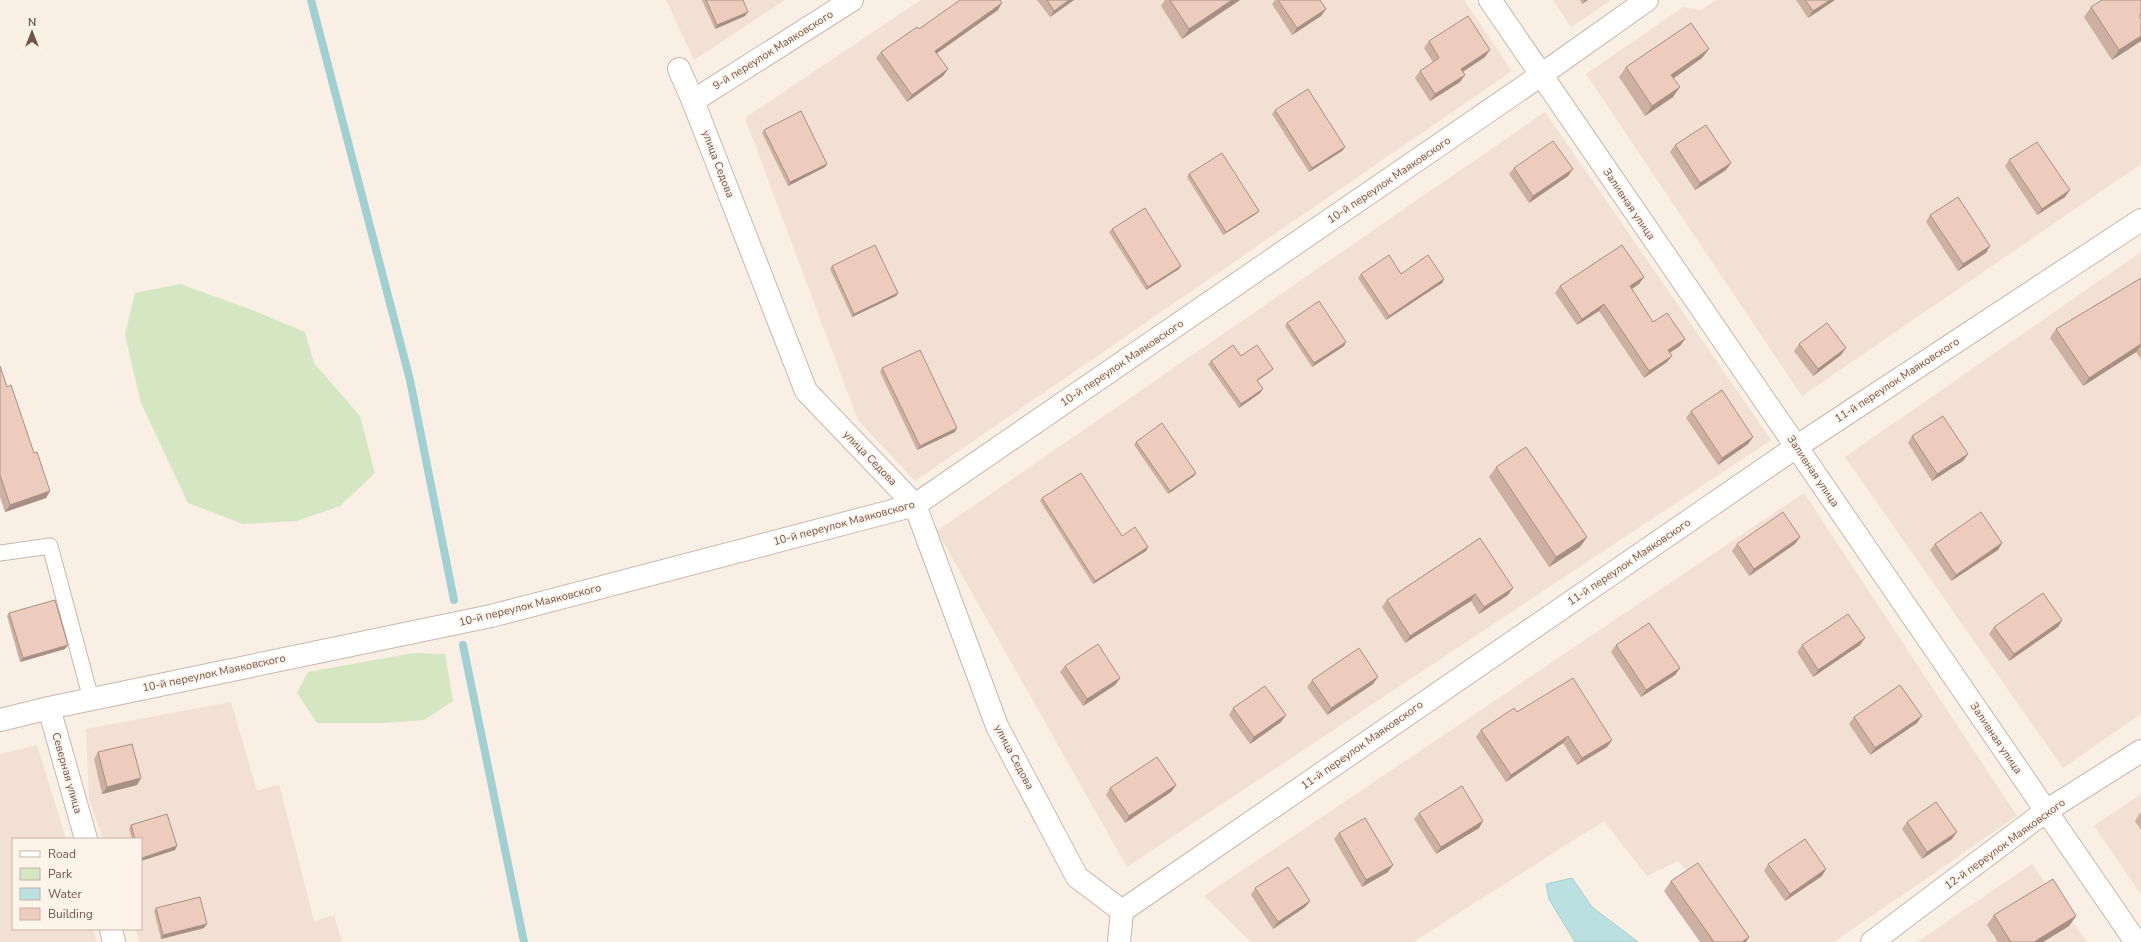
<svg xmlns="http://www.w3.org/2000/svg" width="2141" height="942" viewBox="0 0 2141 942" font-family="'Nunito Sans',sans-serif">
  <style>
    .residential { fill: #f1e0d3 }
    .green { fill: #d5e6c3 }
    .water { fill: #bae0e2; stroke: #a1d0d3 }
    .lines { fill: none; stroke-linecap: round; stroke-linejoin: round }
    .stream { stroke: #a1d0d3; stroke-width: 8 }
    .service-casing { stroke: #cab6ab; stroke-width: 17 }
    .minor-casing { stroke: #cab6ab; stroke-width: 24 }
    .service { stroke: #fff; stroke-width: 15 }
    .minor { stroke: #fff; stroke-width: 22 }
    .wall { fill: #cdafa3 }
    .shaded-wall { fill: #a78f84 }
    .building { fill: #eeccbd; stroke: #a78f84 }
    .labels { text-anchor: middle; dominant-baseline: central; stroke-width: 3; stroke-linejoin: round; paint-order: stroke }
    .street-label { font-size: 11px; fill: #70554b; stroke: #fdf3e9 }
  </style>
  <rect width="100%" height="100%" fill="#faefe4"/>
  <g class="residential">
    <path d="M666,0H785L694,60Z"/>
    <path d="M921,0H1464L1512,71L915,481L858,420L745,118Z"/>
    <path d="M1553,0H1611L1571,27Z"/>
    <path d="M1716,0H2141V164L1802,396L1586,74L1683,7L1701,10Z"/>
    <path d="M1545,112L1771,440L1127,867L937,531Z"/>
    <path d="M2141,252V714L2063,768L1845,457Z"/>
    <path d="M1804,493L2017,816L1834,942H1751L1678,861L1647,876L1604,821L1413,942H1251L1204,896Z"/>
    <path d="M231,702L257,791L279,784L314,921L334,915L342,942H140L135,929H141V839H103L89,799L86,729Z"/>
    <path d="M37,745L66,839H13V929H93L97,942H0V754Z"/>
    <path d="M2141,794V894L2094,826Z"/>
    <path d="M2032,864L2087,942H1917Z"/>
  </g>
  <g class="green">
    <path d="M180,284L252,310L305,332L314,363L360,416L375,473L340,506L297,521L243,524L188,503L141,403L125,335L135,293Z"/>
    <path d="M413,653L445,654L453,701L424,720L384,723H317L297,693L308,672Z"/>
  </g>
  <path class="water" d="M1572,878L1592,907L1638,942H1575L1549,899L1546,884Z"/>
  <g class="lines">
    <g class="stream">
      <path d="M311,0L410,380L454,600"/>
      <path d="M463,645L524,942"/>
    </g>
    <g class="service-casing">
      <path id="service" d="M0,553L50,546L91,699"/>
    </g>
    <g class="minor-casing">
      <g id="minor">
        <path d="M1490,0L2136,942"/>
        <path d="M679,69L693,101L806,391L915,505L997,726L1077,877L1122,911"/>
        <path d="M693,101L852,0"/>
        <path d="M49,708L86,839"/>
        <path d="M0,720L49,708L491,616L915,505L1541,75L1647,0"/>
        <path d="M1122,911L1796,447L2141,220"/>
        <path d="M111,929L114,942"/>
        <path d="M1119,942L1122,911"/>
        <path d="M1872,942L2046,811L2141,751"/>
      </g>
    </g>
    <use href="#service" class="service"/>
    <use href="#minor" class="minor"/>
  </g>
  <g class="wall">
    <path d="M702,0H743L745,16L715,29Z"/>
    <path d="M1037,0H1074L1050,17Z"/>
    <path d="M1165,0H1240L1182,39L1161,6Z"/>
    <path d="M1275,0H1320L1326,9L1321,16L1292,35L1272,4Z"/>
    <path d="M1580,0H1588L1582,4Z"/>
    <path d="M1796,0H1835L1808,18Z"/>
    <path d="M2091,7L2141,41L2112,60L2084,17Z"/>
    <path d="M998,10L936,54L948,69L943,76L907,102L876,58L881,52L919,29Z"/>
    <path d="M1429,41L1485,57L1463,72L1460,82L1430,101L1415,78L1420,71L1433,62L1424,48Z"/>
    <path d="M1702,58L1674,78L1673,97L1645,116L1619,77L1626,67Z"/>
    <path d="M1275,110L1345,147L1342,151L1309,172L1272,114Z"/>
    <path d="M764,130L827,164L825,167L788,186L762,133Z"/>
    <path d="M1675,145L1726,170L1695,190L1670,152Z"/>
    <path d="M2009,160L2065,197L2037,215L2005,166Z"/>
    <path d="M1514,168L1573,169L1568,176L1529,203L1509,174Z"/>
    <path d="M1189,174L1256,214L1223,235L1187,177Z"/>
    <path d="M1930,215L1986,253L1958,271L1926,222Z"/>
    <path d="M1112,229L1181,266L1179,269L1146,290L1109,232Z"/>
    <path d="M832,266L898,293L896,296L852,317L830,269Z"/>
    <path d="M1361,274H1401L1444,279L1442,283L1386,320L1358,278Z"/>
    <path d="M1644,277L1639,284L1632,289L1653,322L1685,339L1680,346L1670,353L1667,362L1644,378L1599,311L1577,325L1555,293L1560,286Z"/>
    <path d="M2141,278V359L2136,352L2083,386L2050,338L2056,329Z"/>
    <path d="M1287,323L1346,342L1344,346L1312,367L1285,326Z"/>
    <path d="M1799,344L1841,355L1813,376L1794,351Z"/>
    <path d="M1241,356L1273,369L1270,372L1257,381L1263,389L1260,393L1239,408L1208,364L1211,361Z"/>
    <path d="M0,366L7,387L50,491L46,498L5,512L0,497Z"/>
    <path d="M882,368L955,432L917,450L880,372Z"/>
    <path d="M1691,411L1753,437L1748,444L1718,465L1686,418Z"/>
    <path d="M1912,436L1968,454L1963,461L1932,481L1908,443Z"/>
    <path d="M1136,442L1196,473L1194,476L1168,494L1134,445Z"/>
    <path d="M1496,467L1587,537L1580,547L1549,567L1489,477Z"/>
    <path d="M1042,498L1122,536L1148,547L1146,551L1093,584L1040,501Z"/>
    <path d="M1480,538L1508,595L1479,614L1471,601L1405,643L1382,607L1387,600Z"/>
    <path d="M2002,543L1998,550L1951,581L1930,550L1935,544Z"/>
    <path d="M1737,544H1795L1749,576L1732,551Z"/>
    <path d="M9,613L65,649L20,662L7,616Z"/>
    <path d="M2062,620L2058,627L2009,661L1989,634L1994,627Z"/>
    <path d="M1616,645L1680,668L1675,675L1641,697L1611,652Z"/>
    <path d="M1802,645H1860L1813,677L1797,652Z"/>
    <path d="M1065,666L1120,678L1115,685L1083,706L1060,672Z"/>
    <path d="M1312,680L1373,684L1327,715L1307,687Z"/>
    <path d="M1233,708L1286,715L1281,722L1250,744L1229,715Z"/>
    <path d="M1517,712L1612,740L1607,747L1577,765L1563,743L1506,782L1476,737L1481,730Z"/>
    <path d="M1854,717L1917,723L1870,755L1849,724Z"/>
    <path d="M98,752L137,785L102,794L94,759Z"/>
    <path d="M1176,785L1171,792L1125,823L1106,795L1110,788Z"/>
    <path d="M1419,813L1483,821L1479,828L1436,854L1414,819Z"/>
    <path d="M2140,813H2141V830L2135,821Z"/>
    <path d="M1907,822L1952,839L1922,859L1902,829Z"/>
    <path d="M131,825L175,850L141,861V839H132L129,829Z"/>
    <path d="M1339,833L1388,872L1362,887L1334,839Z"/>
    <path d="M1768,864L1826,869L1822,876L1785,901L1764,871Z"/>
    <path d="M1671,881L1749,937L1746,942H1700L1664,891Z"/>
    <path d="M1255,888L1310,901L1305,907L1273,929L1251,895Z"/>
    <path d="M156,908L204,928L161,939L154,911Z"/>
    <path d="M1994,915L2076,916L2069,926L2043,942H1998L1987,925Z"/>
  </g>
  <g class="shaded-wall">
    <path d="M1069,0H1074L1050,17L1054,11Z"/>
    <path d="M1232,0H1240L1182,39L1189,29Z"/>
    <path d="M1585,0H1588L1582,4Z"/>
    <path d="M1830,0H1835L1808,18L1813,11Z"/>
    <path d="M1002,3L998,10L930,58L935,51Z"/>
    <path d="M1326,9L1321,16L1292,35L1297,28Z"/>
    <path d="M748,12L745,16L715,29L717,25Z"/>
    <path d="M2141,36V41L2112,60L2119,50Z"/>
    <path d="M1709,49L1702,58L1664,85L1671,75Z"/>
    <path d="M1490,50L1485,57L1456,76L1461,69Z"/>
    <path d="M948,69L943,76L907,102L912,95Z"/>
    <path d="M1465,75L1460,82L1430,101L1435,94Z"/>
    <path d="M1680,87L1673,97L1645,116L1652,106Z"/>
    <path d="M1345,147L1342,151L1309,172L1312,168Z"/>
    <path d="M1731,163L1726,170L1695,190L1700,183Z"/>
    <path d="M827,164L825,167L788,186L790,182Z"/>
    <path d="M1573,169L1568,176L1529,203L1533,196Z"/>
    <path d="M2070,190L2065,197L2037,215L2042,209Z"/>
    <path d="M1259,211L1256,214L1223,235L1226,232Z"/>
    <path d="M1990,246L1986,253L1958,271L1963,264Z"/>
    <path d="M1181,266L1179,269L1146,290L1148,287Z"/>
    <path d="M1644,277L1639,284L1625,293L1630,286Z"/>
    <path d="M1444,279L1442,283L1386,320L1389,316Z"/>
    <path d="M898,293L896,296L852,317L854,314Z"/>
    <path d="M1604,304L1599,311L1577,325L1582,319Z"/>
    <path d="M1685,339L1680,346L1663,357L1668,350Z"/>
    <path d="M1346,342L1344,346L1312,367L1314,363Z"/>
    <path d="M2141,344V345L2136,352L2083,386L2089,378Z"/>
    <path d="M1846,348L1841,355L1813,376L1818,369Z"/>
    <path d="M1672,356L1667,362L1644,378L1649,371Z"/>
    <path d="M1273,369L1270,372L1254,383L1257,380Z"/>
    <path d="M1263,389L1260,393L1239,408L1241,404Z"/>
    <path d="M957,428L955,432L917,450L920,446Z"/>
    <path d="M1753,437L1748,444L1718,465L1722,458Z"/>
    <path d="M1968,454L1963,461L1932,481L1937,474Z"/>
    <path d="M1196,473L1194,476L1168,494L1170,491Z"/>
    <path d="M50,491L46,498L5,512L10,505Z"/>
    <path d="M1587,537L1580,547L1549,567L1556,557Z"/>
    <path d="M1800,537L1795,544L1749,576L1754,569Z"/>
    <path d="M2002,543L1998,550L1951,581L1956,575Z"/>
    <path d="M1148,547L1146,551L1093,584L1095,581Z"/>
    <path d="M1513,588L1508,595L1479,614L1484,607Z"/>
    <path d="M1475,594L1471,601L1405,643L1410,636Z"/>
    <path d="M2062,620L2058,627L2009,661L2014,654Z"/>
    <path d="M1865,638L1860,645L1813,677L1818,670Z"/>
    <path d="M68,645L65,649L20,662L23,658Z"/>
    <path d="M1680,668L1675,675L1641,697L1646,690Z"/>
    <path d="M1378,677L1373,684L1327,715L1331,708Z"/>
    <path d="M1120,678L1115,685L1083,706L1087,699Z"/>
    <path d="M1286,715L1281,722L1250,744L1254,737Z"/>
    <path d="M1922,716L1917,723L1870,755L1875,748Z"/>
    <path d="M1568,736L1563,743L1506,782L1511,775Z"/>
    <path d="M1612,740L1607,747L1577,765L1582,758Z"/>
    <path d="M141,778L137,785L102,794L107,787Z"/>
    <path d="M1176,785L1171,792L1125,823L1129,816Z"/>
    <path d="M1483,821L1479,828L1436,854L1441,847Z"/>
    <path d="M1957,832L1952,839L1922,859L1927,852Z"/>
    <path d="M177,846L175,850L141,861L142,858Z"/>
    <path d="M1393,865L1388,872L1362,887L1366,880Z"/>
    <path d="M1826,869L1822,876L1785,901L1790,894Z"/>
    <path d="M1310,901L1305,907L1273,929L1278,922Z"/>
    <path d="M2076,916L2069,926L2043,942H2034Z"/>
    <path d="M207,924L204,928L161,939L163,935Z"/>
    <path d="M1749,937L1746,942H1742Z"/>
  </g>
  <g class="building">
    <path d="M706,0H743L748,12L717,25Z"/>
    <path d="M960,0H1000L1002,3L935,51L948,69L912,95L881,52L917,27L919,29Z"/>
    <path d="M1047,0H1069L1054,11Z"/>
    <path d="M1170,0H1232L1189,29Z"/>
    <path d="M1278,0H1320L1326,9L1297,28Z"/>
    <path d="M1805,0H1830L1813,11Z"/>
    <path d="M2102,0H2141V15L2139,16L2141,19V36L2119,50L2091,7Z"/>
    <path d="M1468,16L1490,50L1461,69L1465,75L1435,94L1420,71L1439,58L1429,41Z"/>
    <path d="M1691,23L1709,49L1671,75L1680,87L1652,106L1626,67Z"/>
    <path d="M1308,89L1345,147L1312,168L1275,110Z"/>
    <path d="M801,111L827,164L790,182L764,130Z"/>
    <path d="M1706,125L1731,163L1700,183L1675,145Z"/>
    <path d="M1553,141L1573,169L1533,196L1514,168Z"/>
    <path d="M2037,142L2070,190L2042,209L2009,160Z"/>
    <path d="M1222,153L1259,211L1226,232L1189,174Z"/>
    <path d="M1958,197L1990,246L1963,264L1930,215Z"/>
    <path d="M1145,208L1181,266L1148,287L1112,229Z"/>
    <path d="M875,245L898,293L854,314L832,266Z"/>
    <path d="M1622,245L1644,277L1630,286L1653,322L1667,313L1685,339L1668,350L1672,356L1649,371L1604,304L1582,319L1560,286Z"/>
    <path d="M1389,255L1401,274L1428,255L1444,279L1389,316L1361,274Z"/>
    <path d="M2141,278V344L2089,378L2056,329Z"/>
    <path d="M1319,301L1346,342L1314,363L1287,323Z"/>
    <path d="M1827,323L1846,348L1818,369L1799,344Z"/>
    <path d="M1233,345L1241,356L1257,345L1273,369L1257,380L1263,389L1241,404L1211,361Z"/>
    <path d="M920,350L957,428L920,446L882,368Z"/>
    <path d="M0,366L7,387L11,385L34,453L37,452L50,491L10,505L0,475Z"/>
    <path d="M1722,390L1753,437L1722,458L1691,411Z"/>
    <path d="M1943,416L1968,454L1937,474L1912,436Z"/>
    <path d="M1162,423L1196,473L1170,491L1136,442Z"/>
    <path d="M1526,447L1587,537L1556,557L1496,467Z"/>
    <path d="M1081,473L1122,536L1135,527L1148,547L1095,581L1042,498Z"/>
    <path d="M1783,512L1800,537L1754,569L1737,544Z"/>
    <path d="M1981,512L2002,543L1956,575L1935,544Z"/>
    <path d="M1480,538L1513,588L1484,607L1475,594L1410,636L1387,600Z"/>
    <path d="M2043,593L2062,620L2014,654L1994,627Z"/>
    <path d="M55,600L68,645L23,658L9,613Z"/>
    <path d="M1848,614L1865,638L1818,670L1802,645Z"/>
    <path d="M1649,623L1680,668L1646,690L1616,645Z"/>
    <path d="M1098,644L1120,678L1087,699L1065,666Z"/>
    <path d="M1359,648L1378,677L1331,708L1312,680Z"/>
    <path d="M1573,678L1612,740L1582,758L1568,736L1511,775L1481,730L1514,708L1517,712Z"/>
    <path d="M1900,685L1922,716L1875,748L1854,717Z"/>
    <path d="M1265,686L1286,715L1254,737L1233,708Z"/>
    <path d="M132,744L141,778L107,787L98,752Z"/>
    <path d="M1157,757L1176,785L1129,816L1110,788Z"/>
    <path d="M1462,786L1483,821L1441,847L1419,813Z"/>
    <path d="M1936,802L1957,832L1927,852L1907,822Z"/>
    <path d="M167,814L177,846L142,858L141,856V839H135L131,825Z"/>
    <path d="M1365,818L1393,865L1366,880L1339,833Z"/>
    <path d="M1805,839L1826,869L1790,894L1768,864Z"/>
    <path d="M1698,863L1749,937L1742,942H1714L1671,881Z"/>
    <path d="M1288,867L1310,901L1278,922L1255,888Z"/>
    <path d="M2053,879L2076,916L2034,942H2011L1994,915Z"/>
    <path d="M200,897L207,924L163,935L156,908Z"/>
  </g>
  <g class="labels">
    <g class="street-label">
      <text transform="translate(773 50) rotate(-32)">9-й переулок Маяковского</text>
      <text transform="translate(718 164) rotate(69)">улица Седова</text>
      <text transform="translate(1389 180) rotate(-34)">10-й переулок Маяковского</text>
      <text transform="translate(1629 204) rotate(56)">Заливная улица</text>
      <text transform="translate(1122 363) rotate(-34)">10-й переулок Маяковского</text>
      <text transform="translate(1897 380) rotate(-33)">11-й переулок Маяковского</text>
      <text transform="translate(870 458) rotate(46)">улица Седова</text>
      <text transform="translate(1813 471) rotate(56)">Заливная улица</text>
      <text transform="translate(844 523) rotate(-15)">10-й переулок Маяковского</text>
      <text transform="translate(1629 562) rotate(-34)">11-й переулок Маяковского</text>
      <text transform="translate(530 605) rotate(-14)">10-й переулок Маяковского</text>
      <text transform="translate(214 673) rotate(-12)">10-й переулок Маяковского</text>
      <text transform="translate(1996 738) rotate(56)">Заливная улица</text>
      <text transform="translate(1362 745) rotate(-35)">11-й переулок Маяковского</text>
      <text transform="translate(1014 757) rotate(62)">улица Седова</text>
      <text transform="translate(67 773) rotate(74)">Северная улица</text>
      <text transform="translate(2005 844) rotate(-36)">12-й переулок Маяковского</text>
    </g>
  </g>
  <rect x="12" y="838" width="130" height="92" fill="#fdf3e9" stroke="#c5b4aa"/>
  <rect x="20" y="851" width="20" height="6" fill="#ffffff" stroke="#c5b4aa"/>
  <text x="48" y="858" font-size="12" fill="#70554b">Road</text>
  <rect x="20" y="868" width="20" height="12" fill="#d5e6c3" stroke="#c5b4aa"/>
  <text x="48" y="878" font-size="12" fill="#70554b">Park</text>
  <rect x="20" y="888" width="20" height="12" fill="#bae0e2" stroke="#c5b4aa"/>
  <text x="48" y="898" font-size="12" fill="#70554b">Water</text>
  <rect x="20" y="908" width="20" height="12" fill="#eeccbd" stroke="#c5b4aa"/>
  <text x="48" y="918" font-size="12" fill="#70554b">Building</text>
  <g transform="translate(32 32)" stroke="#fdf3e9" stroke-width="3" paint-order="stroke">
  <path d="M0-3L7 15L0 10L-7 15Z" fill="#70554b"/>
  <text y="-6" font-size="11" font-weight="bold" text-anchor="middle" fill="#70554b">N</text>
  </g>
</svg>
